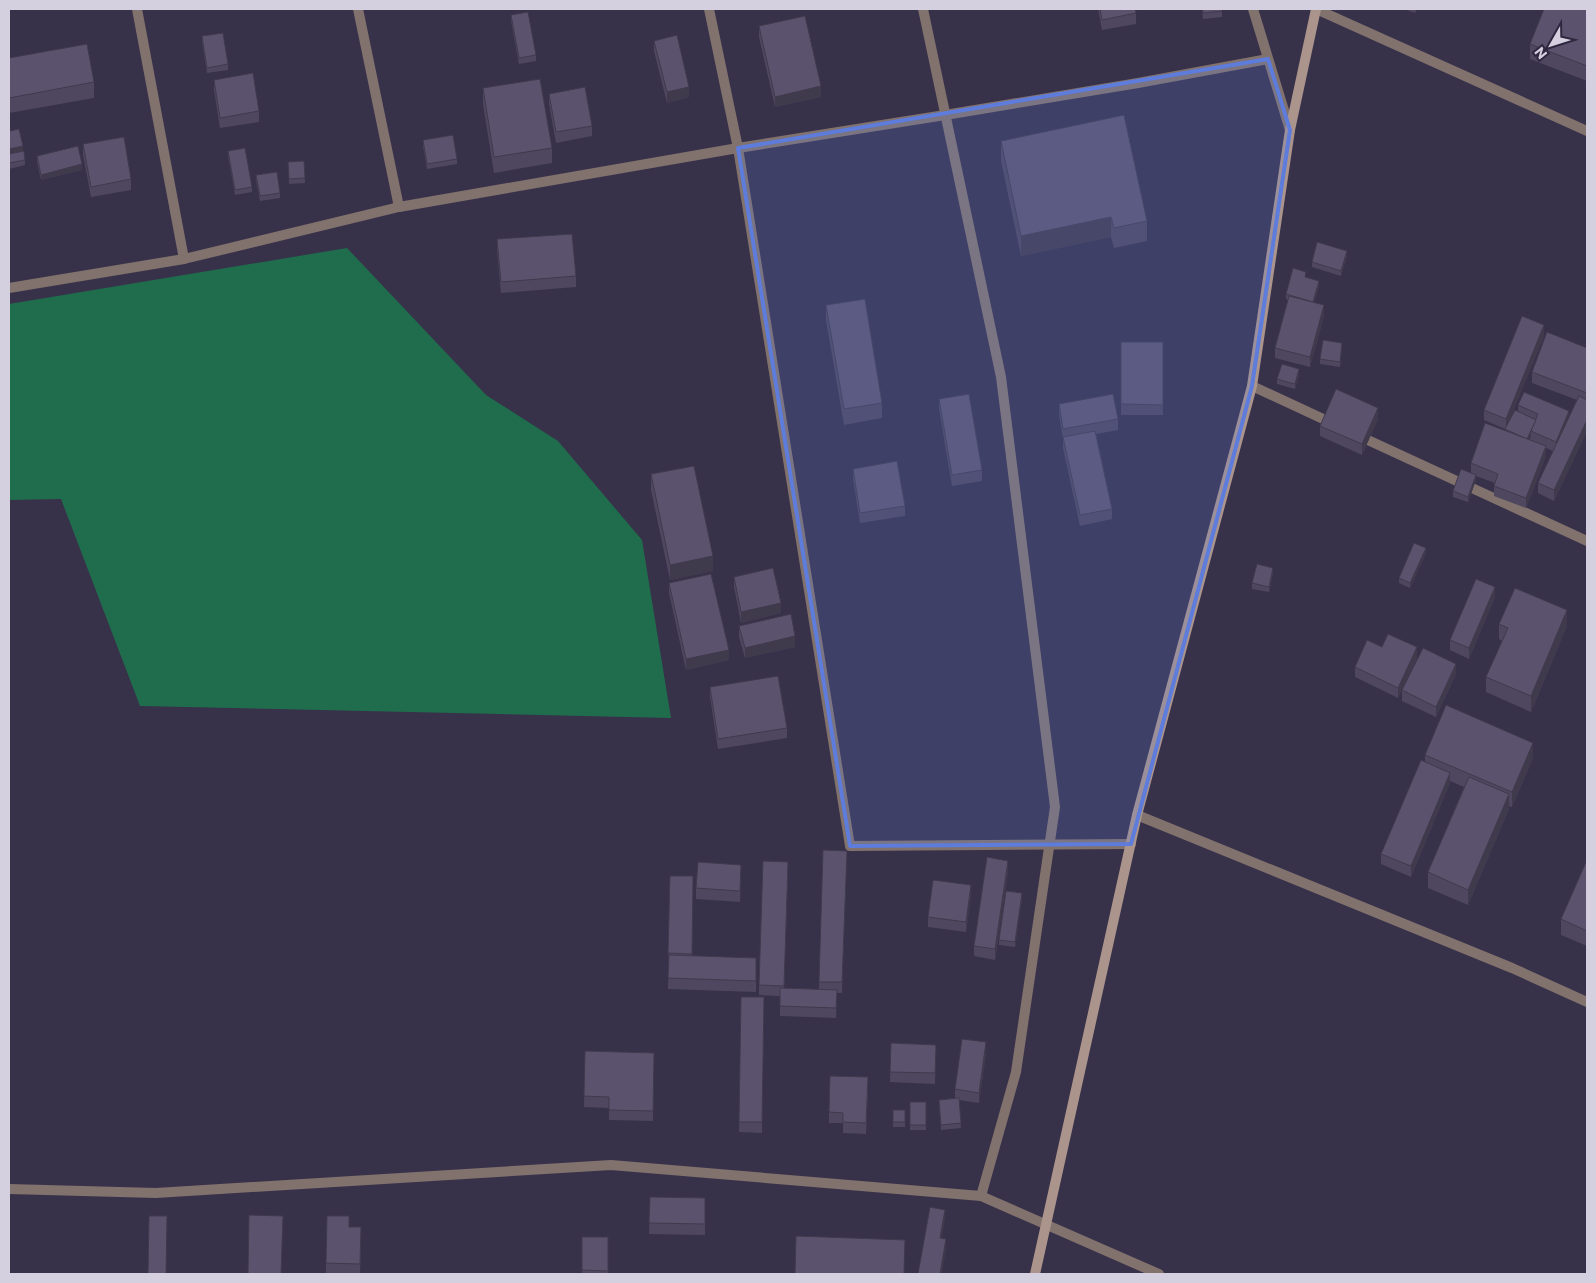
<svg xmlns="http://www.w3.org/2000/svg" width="1596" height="1283" viewBox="0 0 1596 1283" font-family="Commissioner,sans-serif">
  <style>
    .green { fill: #1f6d4d }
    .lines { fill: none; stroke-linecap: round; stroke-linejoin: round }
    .minor { stroke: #81726d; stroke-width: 10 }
    .secondary { stroke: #ab948c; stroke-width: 10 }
    .wall { fill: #4e475f }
    .shaded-wall { fill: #403a4d }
    .building { fill: #5b536e; stroke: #403a4d }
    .marked { fill: #5d7cdb; fill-opacity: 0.2; stroke: #5d7cdb; stroke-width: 4; stroke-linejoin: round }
  </style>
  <rect width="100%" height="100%" fill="#38314a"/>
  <path class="green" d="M347,248L486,395L558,441L642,540L671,718L140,706L61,499L9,500V304Z"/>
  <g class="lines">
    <g class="minor">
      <path d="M137,9L184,259"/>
      <path d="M358,9L399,207"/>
      <path d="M709,9L738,148L850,846L1131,844"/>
      <path d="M923,9L1001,377L1055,807L1016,1072L981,1196"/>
      <path d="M1253,9L1290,130"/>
      <path d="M1316,9L1587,131"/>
      <path d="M9,288L184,259L399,207L738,148L945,115L1138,83L1268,59"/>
      <path d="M1252,386L1334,424"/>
      <path d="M1357,435L1587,541"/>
      <path d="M1137,815L1512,968L1587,1002"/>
      <path d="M9,1189L156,1193L611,1165L981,1196L1159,1274"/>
    </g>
    <path class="secondary" d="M1035,1274L1137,815L1252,386L1290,130L1316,9"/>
  </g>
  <g class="wall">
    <path d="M1098,9H1135L1136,13V24L1102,30Z"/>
    <path d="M1202,9H1222V17L1203,19Z"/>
    <path d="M1404,9H1417L1415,13Z"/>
    <path d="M1587,9V81L1530,59V44Z"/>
    <path d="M511,15L536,55V61L519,64L511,21Z"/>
    <path d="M759,26L821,97L775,107L759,37Z"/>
    <path d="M202,36L228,64V70L207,73L202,42Z"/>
    <path d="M654,41L689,97L667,103L654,51Z"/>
    <path d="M9,58L94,82V98L9,113Z"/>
    <path d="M214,80L259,111V122L220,128L214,90Z"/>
    <path d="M483,88L552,148V163L494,173L483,104Z"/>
    <path d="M549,94L592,126V136L556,143L549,104Z"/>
    <path d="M9,123L10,131L23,151L25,160V165L9,169Z"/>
    <path d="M423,140L457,159V164L427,169L423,146Z"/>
    <path d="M1001,141L1147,221V241L1114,248L1111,237L1021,256L1001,161Z"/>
    <path d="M83,144L131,179V190L91,197L83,155Z"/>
    <path d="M228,151L252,187V192L235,195L228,156Z"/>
    <path d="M37,156L82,170L41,180L37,162Z"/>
    <path d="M304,161L305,183L289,184L288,162Z"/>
    <path d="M256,175L280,193V198L260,201L256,180Z"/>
    <path d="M497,239L576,276V287L501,293L497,250Z"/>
    <path d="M1347,256L1341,276L1312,267V262Z"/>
    <path d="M1306,277L1319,286L1314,303L1324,316L1310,367L1275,358V348L1288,300L1286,299V294Z"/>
    <path d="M826,305L882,403V418L844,425L826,320Z"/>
    <path d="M1544,336L1507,426L1518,411V405L1569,417L1577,400L1532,383V372L1587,348V431L1554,501L1538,493V483L1553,451L1546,448V456L1526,508L1494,496V486L1495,483L1476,476V480L1468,502L1453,497V491L1471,473V463L1505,430V429L1484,420V410Z"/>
    <rect x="1121" y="342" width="42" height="73"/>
    <path d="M1342,348L1340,367L1320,364V359Z"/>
    <path d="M1299,375L1295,389L1277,384V379Z"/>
    <path d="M939,399L982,470V481L952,486L939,409Z"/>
    <path d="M1059,404L1118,419V430L1096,434L1112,509V519L1080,526L1063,448V439L1059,415Z"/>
    <path d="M1378,419L1362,455L1320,436V426Z"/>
    <path d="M853,469L905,506V516L860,523L853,479Z"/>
    <path d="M651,474L713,571L670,580L651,490Z"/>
    <path d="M1426,553L1410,588L1399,583V578Z"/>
    <path d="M1273,573L1269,592L1252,589V583Z"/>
    <path d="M734,577L781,613L741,623L734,587Z"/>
    <path d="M669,583L729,660L686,670L669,593Z"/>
    <path d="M1495,597L1469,659L1450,650V640Z"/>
    <path d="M1499,624L1567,626L1531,712L1486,692V677L1502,641L1499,639Z"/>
    <path d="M739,626L795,647L745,658L739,637Z"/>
    <path d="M1382,647L1417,658L1398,698L1355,677V667Z"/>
    <path d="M1456,674L1436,717L1402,701V690Z"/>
    <path d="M710,687L787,728V738L718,749L710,697Z"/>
    <path d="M1425,755L1533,758L1512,807L1509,806V809L1468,905L1428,888V872L1464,787L1450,781V783L1411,877L1381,864V854L1425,762Z"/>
    <path d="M847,851L842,993H837L836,1018L780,1016V996L759,995V985L788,872L784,988L819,989V982Z"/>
    <path d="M1587,860V946L1561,935V919Z"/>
    <path d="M1008,871L995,960L974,956V946Z"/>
    <path d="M670,876H693L692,956L756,958V992L668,989Z"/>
    <path d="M741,876L740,902L696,899V888Z"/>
    <path d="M971,895L966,932L928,927V917Z"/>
    <path d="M1022,898L1015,947L999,945V940Z"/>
    <path d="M741,997H764L762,1133L739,1132Z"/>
    <path d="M891,1043L936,1045L935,1084L890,1082Z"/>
    <path d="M585,1051L654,1053L653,1121L609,1120V1108L584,1107Z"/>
    <path d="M986,1053L979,1103L959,1100L961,1128L941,1130L939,1100L955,1098V1089Z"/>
    <path d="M868,1088L866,1134L843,1133V1123H829V1112Z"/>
    <rect x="910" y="1102" width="16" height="28"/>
    <rect x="893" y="1110" width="12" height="17"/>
    <path d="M650,1197L705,1198V1235L649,1234Z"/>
    <path d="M349,1227L361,1237L360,1274L326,1273V1263Z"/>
    <rect x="582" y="1237" width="26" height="37"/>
  </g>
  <g class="shaded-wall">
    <path d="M821,86V97L775,107V97Z"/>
    <path d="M689,87V97L667,103V92Z"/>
    <path d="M23,146V151L9,154V149Z"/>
    <path d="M82,164V170L41,180V175Z"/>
    <path d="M1111,217V237L1021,256V236Z"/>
    <path d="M1347,251V256L1341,276V271Z"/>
    <path d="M1319,281V286L1313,307V302Z"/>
    <path d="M1324,305V316L1310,367V357Z"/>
    <path d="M1544,325V336L1506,429V419Z"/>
    <path d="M1299,369V375L1295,389V384Z"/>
    <path d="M1378,408V419L1362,455V444Z"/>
    <path d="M1569,411V421L1556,452V442Z"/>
    <path d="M1587,420V431L1554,501V490Z"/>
    <path d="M1531,431V437L1527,445V440Z"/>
    <path d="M1546,446V456L1526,508V498Z"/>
    <path d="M1476,475V480L1468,502V497Z"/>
    <path d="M1426,548V553L1410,588V583Z"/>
    <path d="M713,556V571L670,580V565Z"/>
    <path d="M1273,568V573L1269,592V587Z"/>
    <path d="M1495,587V597L1469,659V648Z"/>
    <path d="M781,603V613L741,623V612Z"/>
    <path d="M1567,610V626L1531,712V696Z"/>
    <path d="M795,636V647L745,658V648Z"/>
    <path d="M1417,647V658L1398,698V688Z"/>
    <path d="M729,650V660L686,670V659Z"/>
    <path d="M1456,664V674L1436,717V707Z"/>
    <path d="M1533,743V758L1512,807V792Z"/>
    <path d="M1450,773V783L1411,877V866Z"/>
    <path d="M1509,794V809L1468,905V890Z"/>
    <path d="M1008,861V871L995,960V949Z"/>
    <path d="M741,865V876L740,902V891Z"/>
    <path d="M971,885V895L966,932V922Z"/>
    <path d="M1022,893V898L1015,947V942Z"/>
    <path d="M986,1042V1053L979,1103V1093Z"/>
    <path d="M945,1210V1220L940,1249V1238Z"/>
    <path d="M946,1239V1250L942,1274H940Z"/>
  </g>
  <g class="building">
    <path d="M1100,9H1135L1136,13L1102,20Z"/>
    <path d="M1203,9H1222V11L1203,13Z"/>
    <path d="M1544,9H1587V66L1530,44Z"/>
    <path d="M528,12L536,55L519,58L511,15Z"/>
    <path d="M805,16L821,86L775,97L759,26Z"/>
    <path d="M223,33L228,64L207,68L202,36Z"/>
    <path d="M677,35L689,87L667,92L654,41Z"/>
    <path d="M87,44L94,82L9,98V58Z"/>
    <path d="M253,73L259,111L220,118L214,80Z"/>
    <path d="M540,79L552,148L494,157L483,88Z"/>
    <path d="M585,87L592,126L556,132L549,94Z"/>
    <path d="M1124,115L1147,221L1114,228L1111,217L1021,236L1001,141Z"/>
    <path d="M9,123L10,131L19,129L23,146L9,149Z"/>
    <path d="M453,135L457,159L427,164L423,140Z"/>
    <path d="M124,137L131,179L91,187L83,144Z"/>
    <path d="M78,146L82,164L41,175L37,156Z"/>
    <path d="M245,148L252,187L235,190L228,151Z"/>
    <path d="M24,151L25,160L9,163V154Z"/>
    <path d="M304,161L305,178L289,179L288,162Z"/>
    <path d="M277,172L280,193L260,196L256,175Z"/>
    <path d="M572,234L576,276L501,282L497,239Z"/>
    <path d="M1317,242L1347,251L1341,271L1312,262Z"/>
    <path d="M1293,268L1306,272L1305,277L1319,281L1313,302L1286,294Z"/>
    <path d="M1289,296L1324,305L1310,357L1275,348Z"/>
    <path d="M865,299L882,403L844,409L826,305Z"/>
    <path d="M1522,316L1544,325L1506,419L1484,410Z"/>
    <path d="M1547,332L1587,348V393L1532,372Z"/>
    <path d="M1323,340L1342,343L1340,362L1320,359Z"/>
    <path d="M1121,342H1163V405L1121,404Z"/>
    <path d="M1282,364L1299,369L1295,384L1277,379Z"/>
    <path d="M1336,389L1378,408L1362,444L1320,426Z"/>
    <path d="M1524,392L1569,411L1556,442L1531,431L1538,414L1518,405Z"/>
    <path d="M969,394L982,470L952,475L939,399Z"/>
    <path d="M1113,394L1118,419L1063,429L1059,404Z"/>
    <path d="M1579,396L1587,400V420L1554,490L1538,483Z"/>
    <path d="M1515,410L1536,420L1527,439L1505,429Z"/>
    <path d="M1485,423L1546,446L1526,498L1494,486L1498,474L1471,463Z"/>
    <path d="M1095,431L1112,509L1080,515L1063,437Z"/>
    <path d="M897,461L905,506L860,513L853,469Z"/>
    <path d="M694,466L713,556L670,565L651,474Z"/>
    <path d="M1461,469L1476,475L1468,497L1453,491Z"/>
    <path d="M1414,543L1426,548L1410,583L1399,578Z"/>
    <path d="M1257,564L1273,568L1269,587L1252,583Z"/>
    <path d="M773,568L781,603L741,612L734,577Z"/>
    <path d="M711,574L729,650L686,659L669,583Z"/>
    <path d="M1476,579L1495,587L1469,648L1450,640Z"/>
    <path d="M1515,588L1567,610L1531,696L1486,677L1508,628L1499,624Z"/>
    <path d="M791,614L795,636L745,648L739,626Z"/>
    <path d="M1388,634L1417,647L1398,688L1355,667L1367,640L1382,647Z"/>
    <path d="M1423,648L1456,664L1436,707L1402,690Z"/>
    <path d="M778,676L787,728L718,739L710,687Z"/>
    <path d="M1446,705L1533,743L1512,792L1425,755Z"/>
    <path d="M1421,760L1450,773L1411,866L1381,854Z"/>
    <path d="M1469,777L1509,794L1468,890L1428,872Z"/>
    <path d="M823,850L847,851L842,982H819Z"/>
    <path d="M987,857L1008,861L995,949L974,946Z"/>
    <path d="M1587,860V931L1561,919Z"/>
    <path d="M763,861L788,862L784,986L759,985Z"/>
    <path d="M698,862L741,865L740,891L696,888Z"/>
    <path d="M670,876H693L692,954L668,953Z"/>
    <path d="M933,880L971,885L966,922L928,917Z"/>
    <path d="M1006,891L1022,893L1015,942L999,940Z"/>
    <path d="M669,955L756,958V981L668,978Z"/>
    <path d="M780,988L837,990L836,1008L780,1006Z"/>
    <path d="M741,997H764L762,1122H739Z"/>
    <path d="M962,1039L986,1042L979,1093L955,1089Z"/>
    <path d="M891,1043L936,1045L935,1073L890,1072Z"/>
    <path d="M585,1051L654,1053L653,1111L609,1110V1097L584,1096Z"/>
    <path d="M830,1076L868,1077L866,1123L843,1122V1113L829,1112Z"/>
    <path d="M959,1098L961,1123L941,1125L939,1100Z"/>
    <rect x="910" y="1102" width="16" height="23"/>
    <rect x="893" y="1110" width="12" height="12"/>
    <path d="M650,1197L705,1198V1224L649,1223Z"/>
    <path d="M930,1207L945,1210L940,1238L946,1239L940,1274H918Z"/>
    <path d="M249,1215L283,1216L281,1274H248Z"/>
    <path d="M149,1216H167L166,1274H148Z"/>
    <path d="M327,1216H349V1227H361L360,1264L326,1263Z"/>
    <path d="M796,1236L905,1240L904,1274H795Z"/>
    <path d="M582,1237H608V1271L582,1270Z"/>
  </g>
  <path class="marked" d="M1268,59L1290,130L1252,386L1131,844L850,846L738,148Z"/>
  <rect width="1596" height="1283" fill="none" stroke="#d4d0e0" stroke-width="20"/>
  <g transform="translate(1551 45) rotate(231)" stroke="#2e273f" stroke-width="4" paint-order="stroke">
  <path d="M0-4L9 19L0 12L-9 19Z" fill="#d4d0e0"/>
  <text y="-8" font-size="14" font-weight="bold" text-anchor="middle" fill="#d4d0e0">N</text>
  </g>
</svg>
